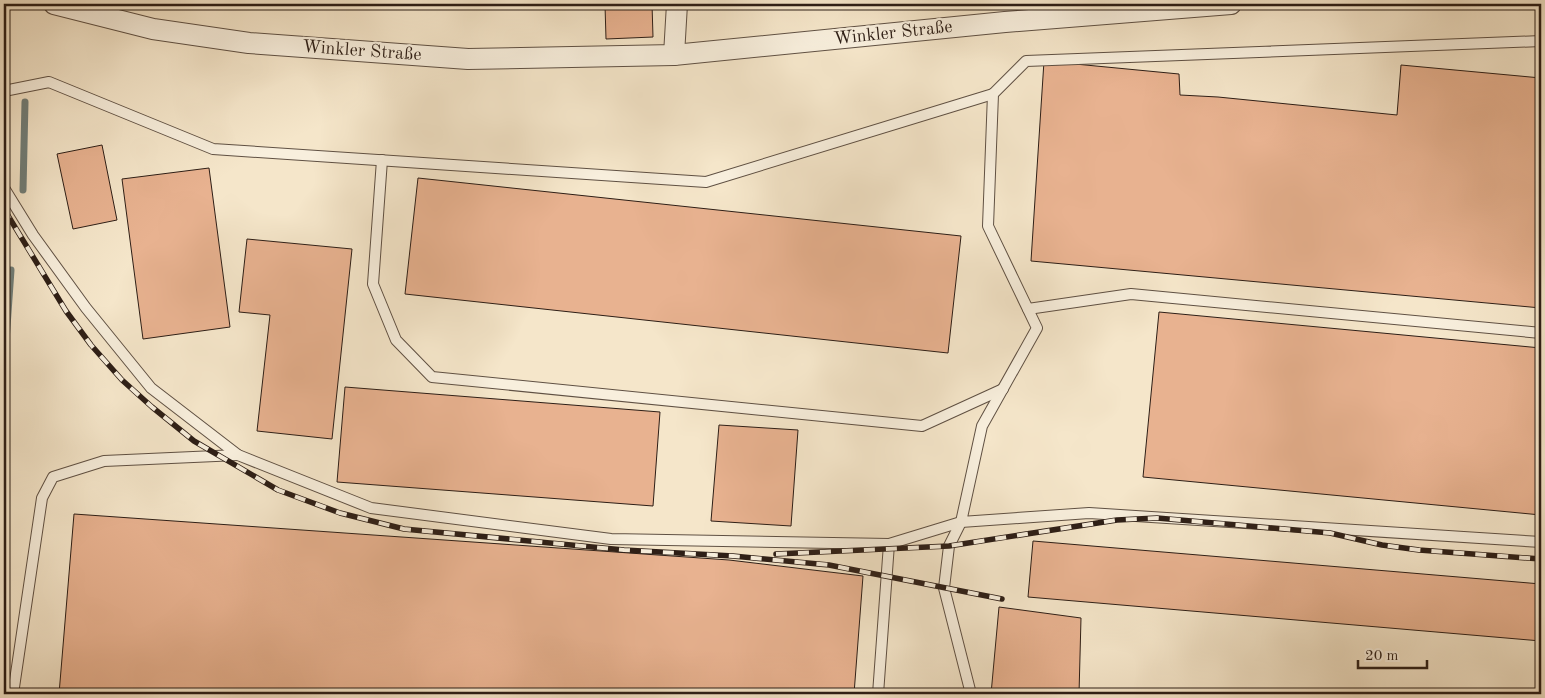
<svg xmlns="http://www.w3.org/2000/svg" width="1545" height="698" viewBox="0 0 1545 698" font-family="'Old Standard TT',serif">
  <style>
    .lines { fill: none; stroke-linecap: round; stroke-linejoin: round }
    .stream { stroke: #707e79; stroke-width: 7 }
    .building { fill: #e8b290; stroke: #2d1e16 }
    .service-casing { stroke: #5f5043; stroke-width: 12 }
    .minor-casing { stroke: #5f5043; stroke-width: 22 }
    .service { stroke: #f8efdd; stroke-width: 10 }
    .minor { stroke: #f8efdd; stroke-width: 20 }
    .rail-casing { stroke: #2d1e16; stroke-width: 5.5 }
    .rail { stroke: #f8efdd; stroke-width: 4; stroke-dasharray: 11; stroke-linecap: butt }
    .labels { text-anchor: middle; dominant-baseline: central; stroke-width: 4.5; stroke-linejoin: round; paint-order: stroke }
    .street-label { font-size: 18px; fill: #2d1e16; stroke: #f8efdd }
  </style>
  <rect width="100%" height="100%" fill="#f5e6ca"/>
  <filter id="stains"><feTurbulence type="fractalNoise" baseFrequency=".004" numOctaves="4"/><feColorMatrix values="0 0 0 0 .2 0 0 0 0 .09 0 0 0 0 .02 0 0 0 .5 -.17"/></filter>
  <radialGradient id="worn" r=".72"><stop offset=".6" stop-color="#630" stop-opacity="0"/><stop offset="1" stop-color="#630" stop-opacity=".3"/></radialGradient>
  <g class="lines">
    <g class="stream">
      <path d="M23,190L25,102"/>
      <path d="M6,341L11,270"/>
    </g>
  </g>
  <g class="building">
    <path d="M652,4L653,37L606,39L605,5Z"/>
    <path d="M1044,61L1179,74L1180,95L1218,97L1397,115L1401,65L1541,78V308L1031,261Z"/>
    <path d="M102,145L117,220L73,229L57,154Z"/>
    <path d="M209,168L230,327L143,339L122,179Z"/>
    <path d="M418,178L961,236L948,353L405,294Z"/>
    <path d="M247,239L352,249L332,439L257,431L270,315L239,312Z"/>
    <path d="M1159,312L1541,348V515L1143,477Z"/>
    <path d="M345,387L660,412L653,506L337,482Z"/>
    <path d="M719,425L798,430L791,526L711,521Z"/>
    <path d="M74,514L729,560L863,576L854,694H59Z"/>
    <path d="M1033,541L1541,584V641L1028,597Z"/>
    <path d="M999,607L1081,618L1079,694H991Z"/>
  </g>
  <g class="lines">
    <g class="service-casing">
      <g id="service">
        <path d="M1541,41L1026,61L993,94L988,226L1037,328L982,426L961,522L1089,513L1541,542"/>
        <path d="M4,91L49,82L213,149L706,182L993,94"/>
        <path d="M382,160L373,284L396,340L432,377L922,426L1003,389"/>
        <path d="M4,188L33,235L86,308L151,388L238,455L371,508L611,539L889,544L961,522"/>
        <path d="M1028,309L1131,294L1541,333"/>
        <path d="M961,522L949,546L944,588L971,694"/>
        <path d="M13,694L42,498L53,477L104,461L238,455"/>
        <path d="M878,694L889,544"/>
      </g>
    </g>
    <g class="minor-casing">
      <g id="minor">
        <path d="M54,4L153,29L249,43L468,59L674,55L1005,22L1231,4"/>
        <path d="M674,55L677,4"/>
      </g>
    </g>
    <use href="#service" class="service"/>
    <use href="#minor" class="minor"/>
    <g class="rail-casing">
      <g id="rail">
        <path d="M4,209L66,311L91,345L122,380L152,407L194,441L278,490L340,513L404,529L624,550L733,556L829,565L1002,599"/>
        <path d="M776,554L949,546L1117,520L1157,518L1330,533L1382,545L1419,550L1541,559"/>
      </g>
    </g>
    <use href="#rail" class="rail"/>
  </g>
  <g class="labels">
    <g class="street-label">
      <text transform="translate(893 33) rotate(-6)">Winkler Straße</text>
      <text transform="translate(362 51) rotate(4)">Winkler Straße</text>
    </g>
  </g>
  <rect width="1545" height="698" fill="none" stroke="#f5e6ca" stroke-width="20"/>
  <rect x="5" y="5" width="1535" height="688" fill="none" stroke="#2d1e16" stroke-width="2.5"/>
  <rect x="10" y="10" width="1525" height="678" fill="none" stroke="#2d1e16"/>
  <path d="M1358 660v8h69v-8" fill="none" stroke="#2d1e16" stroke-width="2.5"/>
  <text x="1365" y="660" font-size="15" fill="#2d1e16" stroke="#f8efdd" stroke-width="4" paint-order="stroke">20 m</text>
  <rect width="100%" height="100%" filter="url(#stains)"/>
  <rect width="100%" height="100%" fill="url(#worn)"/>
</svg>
